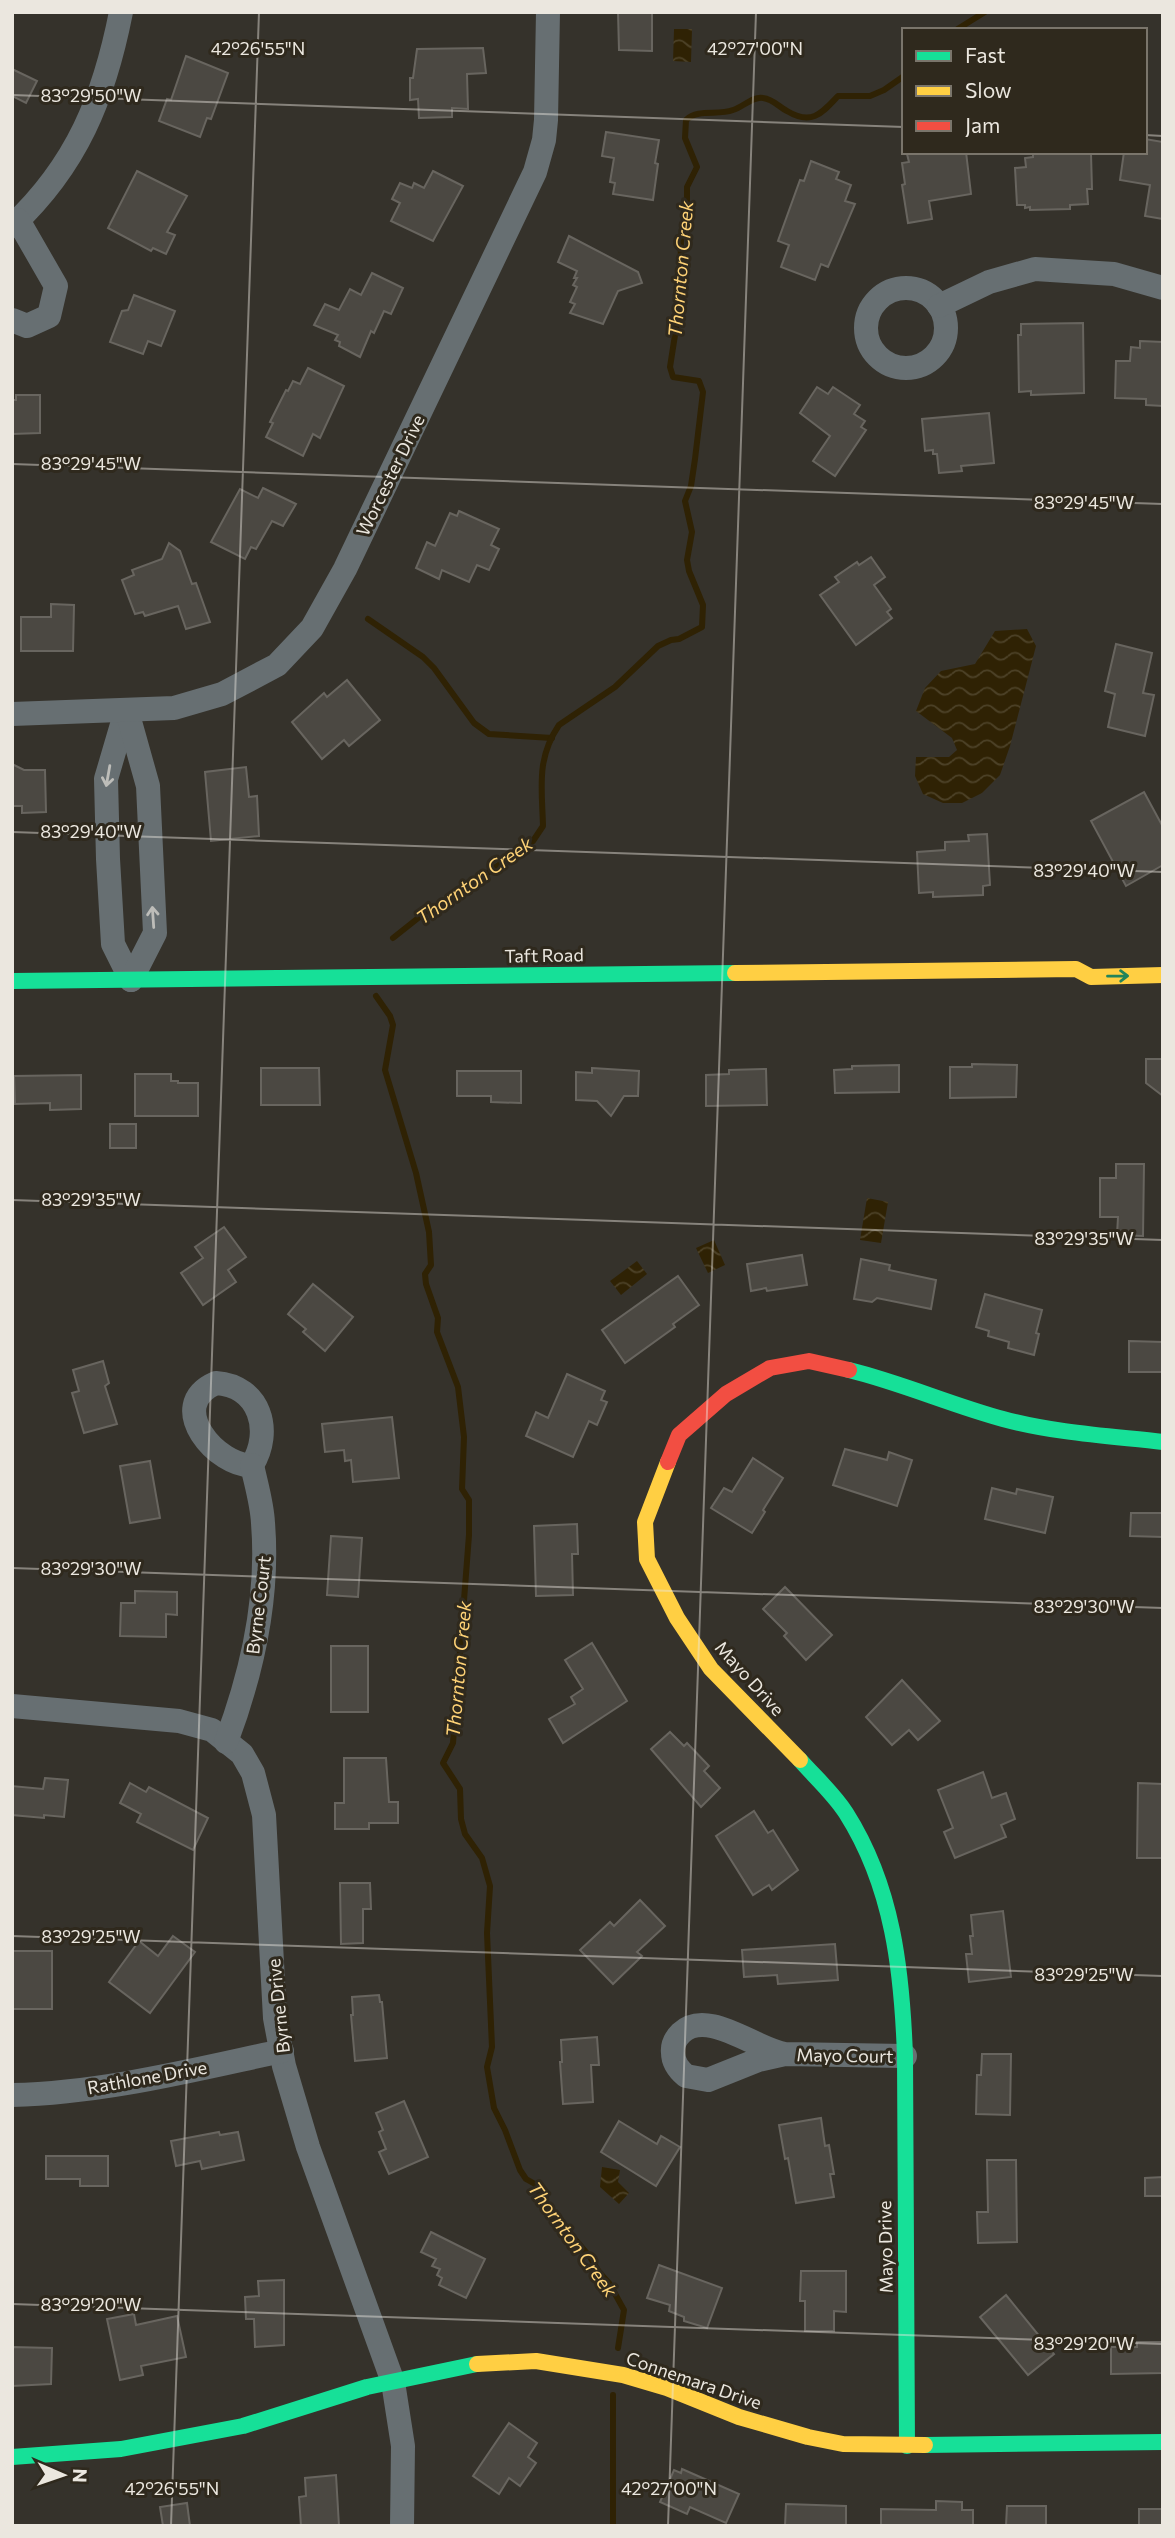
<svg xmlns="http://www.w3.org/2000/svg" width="1175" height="2538" viewBox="0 0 1175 2538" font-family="Commissioner,sans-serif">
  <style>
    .water { fill: url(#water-waves) }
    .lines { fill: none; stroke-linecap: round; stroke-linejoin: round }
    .stream { stroke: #2f2204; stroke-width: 6 }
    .building { fill: #4b4842; stroke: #68655f; stroke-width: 2 }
    .street { stroke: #676f72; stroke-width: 24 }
    .fast { stroke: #16e098; stroke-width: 16 }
    .slow { stroke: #ffcf43; stroke-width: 16 }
    .jam { stroke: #f24e42; stroke-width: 16 }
    .oneway { stroke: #bdbdb9 }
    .oneway2 { stroke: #22845a }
    .ticks { fill: none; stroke: #ebe7df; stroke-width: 2; stroke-opacity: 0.45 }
    .labels { text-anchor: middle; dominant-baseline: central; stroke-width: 6; stroke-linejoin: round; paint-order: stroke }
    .street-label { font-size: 18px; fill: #ebe7df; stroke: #2f291d }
    .water-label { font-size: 19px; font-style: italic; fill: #fed276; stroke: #2f291d }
    .ticks-label { font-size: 18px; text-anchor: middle; fill: #ebe7df; stroke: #2f291d; stroke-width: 6; stroke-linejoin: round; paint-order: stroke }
  </style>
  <defs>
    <pattern id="water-waves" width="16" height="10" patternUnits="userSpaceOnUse" patternTransform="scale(1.75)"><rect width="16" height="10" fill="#2f2204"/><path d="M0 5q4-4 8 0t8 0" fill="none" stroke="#4d4228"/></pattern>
  </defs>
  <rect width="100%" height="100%" fill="#35322b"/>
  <g class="water">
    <path d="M674,29H692L691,62L673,61Z"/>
    <path d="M1027,629L1036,646L1010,746L1000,775L982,793L962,803H943L923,794L915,776L916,757H949L957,750L952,738L916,711L925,688L941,671L975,664L995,631Z"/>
    <path d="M867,1198L888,1202L881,1243L860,1240Z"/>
    <path d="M714,1240L725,1265L708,1273L696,1248Z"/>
    <path d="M637,1261L647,1274L621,1295L610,1281Z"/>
    <path d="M602,2167L620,2170L618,2182L629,2193L619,2204L600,2187Z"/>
  </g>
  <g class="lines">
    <g class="stream">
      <path d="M956,30L985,12"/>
      <path d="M368,619L423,657L434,668L474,723L489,734L552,738"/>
      <path d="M393,938L427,911L447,901L533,841L543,826C542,788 536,759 559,725L615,687L658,646L671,640L679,639L702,627L703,605L689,571L687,560L692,532L685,501L691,486L695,459L703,392L699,381L673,377L670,367L680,303L681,239L687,208V187L697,167L685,138L686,120C699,108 717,116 733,110C743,107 753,96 763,98C773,99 779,107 787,111C812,126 822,113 838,96H870L884,90L904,76"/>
      <path d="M376,996L390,1016L393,1025L385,1070L416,1173L429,1232L431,1265L425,1274L426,1284L438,1318L437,1332L458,1387L464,1437L462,1489L469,1500V1535L453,1743L443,1763L460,1789L461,1819L465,1834L482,1858L490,1886L487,1933L492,2047L487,2067L494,2108L505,2130L520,2170L526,2179L535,2184L552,2218L567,2230L590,2257L599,2272L609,2283L624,2310L618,2348"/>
      <path d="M613,2526V2395"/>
    </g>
  </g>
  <g class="building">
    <path d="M618,12L652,13V51L619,50Z"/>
    <path d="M483,48L486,73L467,74L468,109L452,108V117L419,118L418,99L410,100V78H413L417,49Z"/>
    <path d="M186,56L228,73L211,119L207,118L200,137L159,121L167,99L171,100Z"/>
    <path d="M12,69L37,81L26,103L12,96Z"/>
    <path d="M606,132L659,140L655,163L658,164L653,200L613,194L615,183L610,182L614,158L602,156Z"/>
    <path d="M1145,139L1163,142V219L1145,216L1150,185L1120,180L1124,152H1145Z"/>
    <path d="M919,152H966L971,194L929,201L932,219L908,223L902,185L905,184L902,163L909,162L907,154Z"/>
    <path d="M1033,152L1091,154L1092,189H1087L1088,204L1070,205V209L1030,210V207L1025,208V205H1017L1015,168L1026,167L1025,158L1033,157Z"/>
    <path d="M811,161L839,172L836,179L851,185L845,201L855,204L828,267L821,264L815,280L781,267L789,245L778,241L800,180L804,181Z"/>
    <path d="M137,171L187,196L167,232L175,235L166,254L153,248L151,251L108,228Z"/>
    <path d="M433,171L463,186L433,241L391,221L400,203L392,199L400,183L412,188L414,183L424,188Z"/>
    <path d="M569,236L638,272L642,283L618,291L603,324L570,313L575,304L570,302L577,287L573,285L577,278H574L577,271L558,262Z"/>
    <path d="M372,273L403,288L391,314L384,311L374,333L371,331L360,357L339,346L340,342L335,340L338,335L314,325L325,304L339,310L350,289L361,295Z"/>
    <path d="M134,295L175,311L161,346L148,341L143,354L110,342L122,311L128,310Z"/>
    <path d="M1083,323L1084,393L1031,395V391L1019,392L1018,335H1021V324Z"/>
    <path d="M1140,341L1163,342V406L1146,405V399L1115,398L1116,361H1130L1131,347L1140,348Z"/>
    <path d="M308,368L344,386L320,438L313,434L303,456L266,437L273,423L270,422L286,390L288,391L293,381L300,384Z"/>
    <path d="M817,387L828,394L833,387L860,405L854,414L865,421L861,427L866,430L835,476L813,461L830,436L800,413Z"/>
    <path d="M16,395H40V433L12,434V400H16Z"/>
    <path d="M989,413L994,463L961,466L962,471L939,473L937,454H933V450L925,451L922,419Z"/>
    <path d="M263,488L296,504L283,526L272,521L256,549L251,547L245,559L211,542L240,489L258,498Z"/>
    <path d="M459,511L499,529L491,545L499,549L489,570L477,565L469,582L442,570L439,579L416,568L427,542L435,546L450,513L457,516Z"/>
    <path d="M169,543L180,551L192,584L196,583L210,622L186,629L178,606L145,616L143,612L135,614L122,580L134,575L132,570L162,559Z"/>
    <path d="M871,557L885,577L874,585L891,609L887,612L892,618L856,645L820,595L839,582L835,577L857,562L859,565Z"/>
    <path d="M51,604L74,605L73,651H21V617H51Z"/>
    <path d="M1116,644L1152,653L1143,693L1154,695L1145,736L1108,727L1115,694L1105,691Z"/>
    <path d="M347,680L380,720L349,746L344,740L322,759L292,722L324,693L327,697Z"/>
    <path d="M12,764L24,770H45L46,812L22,813V806H12Z"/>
    <path d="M246,767L249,797L257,796L259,836L211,841L205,772Z"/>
    <path d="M1144,792L1163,827V865L1126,886L1091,821Z"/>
    <path d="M987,834L990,885L983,886V895L933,897V892L919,893L917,852L945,850V842L969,841L968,835Z"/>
    <path d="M1146,1059H1163V1096L1146,1083Z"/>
    <path d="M972,1064L1017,1065L1016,1097L950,1098V1067H972Z"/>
    <path d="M899,1065V1092L835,1093L834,1070L852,1069V1066Z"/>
    <path d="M261,1068H319L320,1105H261Z"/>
    <path d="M592,1068L639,1071L638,1096H624L611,1116L597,1101L576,1100V1072L592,1073Z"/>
    <path d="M766,1069L767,1105L706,1106V1075L729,1074V1070Z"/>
    <path d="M457,1071H521V1103L491,1102V1096H457Z"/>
    <path d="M135,1074H171V1081H178V1083H198V1116H135Z"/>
    <path d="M81,1075V1109L50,1110V1103L15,1104L14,1076Z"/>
    <rect x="110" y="1124" width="26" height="24"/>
    <path d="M1116,1164H1144L1143,1236L1117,1235L1118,1217H1100V1178H1116Z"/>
    <path d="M224,1227L246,1257L228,1270L236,1282L203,1305L181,1273L203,1258L195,1247Z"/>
    <path d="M802,1255L807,1285L767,1291L766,1288L751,1291L747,1264Z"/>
    <path d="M861,1259L890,1265L889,1270L936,1280L931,1309L877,1298L872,1302L854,1299Z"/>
    <path d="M678,1276L699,1305L673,1324L675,1327L625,1363L602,1330Z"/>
    <path d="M313,1284L353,1317L325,1351L303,1332L306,1329L288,1314Z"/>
    <path d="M985,1294L1042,1310L1036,1333L1039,1334L1034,1355L1008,1348L1009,1342L988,1336L989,1331L976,1327Z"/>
    <path d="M1129,1341L1163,1342V1372H1129Z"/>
    <path d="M103,1361L109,1383L105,1386L117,1424L84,1433L72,1393L79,1391L73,1370Z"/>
    <path d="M567,1374L605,1391L601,1400L607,1402L597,1425L589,1421L573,1457L526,1436L536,1412L548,1418Z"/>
    <path d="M392,1417L399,1478L353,1482L351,1460L345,1461L344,1450L325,1452L322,1424Z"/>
    <path d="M845,1449L887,1460L889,1452L912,1460L897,1506L833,1485Z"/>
    <path d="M753,1458L783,1478L763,1510L765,1512L752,1533L711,1508L724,1488L732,1492Z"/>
    <path d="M150,1461L160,1518L130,1523L120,1466Z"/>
    <path d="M992,1488L1016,1494L1017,1489L1053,1497L1045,1533L985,1519Z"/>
    <path d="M1131,1513H1163V1537L1130,1536Z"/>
    <path d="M577,1524L578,1554H572L573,1595L536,1596L534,1526Z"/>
    <path d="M331,1536L362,1538L358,1597L327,1595Z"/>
    <path d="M785,1587L832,1635L806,1660L784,1636L787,1633L763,1609Z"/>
    <path d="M135,1591L177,1592V1615L166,1614V1637L120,1636L121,1603H135Z"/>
    <path d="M592,1643L627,1701L563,1743L549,1719L575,1704L571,1697L583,1689L565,1660Z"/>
    <rect x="331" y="1646" width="37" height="66"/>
    <path d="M902,1680L940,1721L918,1740L909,1730L892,1745L866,1717Z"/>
    <path d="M670,1732L684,1746L687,1743L709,1766L704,1771L720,1788L701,1807L651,1749Z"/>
    <path d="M344,1758H386L389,1802H398V1823H369V1829H335V1803H344Z"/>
    <path d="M983,1772L992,1798L1006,1793L1015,1819L1001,1825L1006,1837L955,1858L944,1832L953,1828L938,1790Z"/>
    <path d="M45,1778L68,1780L64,1817L44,1815V1818L12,1815V1786L43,1789Z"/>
    <path d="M130,1783L146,1792L149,1787L208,1818L193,1850L137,1822L141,1814L120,1803Z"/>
    <path d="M1138,1783L1163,1784V1858H1137Z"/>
    <path d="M754,1811L768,1833L773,1830L798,1870L772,1890L769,1885L753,1895L716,1836Z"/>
    <path d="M340,1883H370L371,1909H363V1943L341,1944Z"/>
    <path d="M640,1900L665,1926L637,1952L642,1956L613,1984L580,1950L610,1922L614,1926Z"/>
    <path d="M1003,1911L1011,1977L969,1982L966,1954H972L970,1936H973L971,1915Z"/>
    <path d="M173,1936L195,1952L150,2013L109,1982L139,1941L158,1956Z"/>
    <path d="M835,1944L838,1980L778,1984L777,1975L744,1977L742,1950Z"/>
    <path d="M13,1951H52V2009H12Z"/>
    <path d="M379,1995L380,2002H382L387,2058L355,2061L351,2015H353L352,1997Z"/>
    <path d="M597,2037L599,2065H591L593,2102L563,2104L560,2062H562L561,2040Z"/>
    <path d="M982,2054H1011L1010,2115L976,2114L977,2075H981Z"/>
    <path d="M404,2101L428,2157L389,2174L379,2152L386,2149L379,2132L383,2130L376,2113Z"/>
    <path d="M821,2118L825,2146L829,2145L834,2174H830L834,2197L796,2203L788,2158L785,2159L779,2125Z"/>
    <path d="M619,2121L657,2144L661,2136L680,2147L656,2186L601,2152Z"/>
    <path d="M219,2132L220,2135L238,2132L244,2160L202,2169L200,2161L176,2166L171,2141Z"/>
    <path d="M46,2156H108V2186H80V2179H46Z"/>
    <path d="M987,2160H1016L1017,2242L978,2243L977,2212H988Z"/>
    <path d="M1163,2177V2196H1145V2178Z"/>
    <path d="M431,2232L485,2259L466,2298L439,2285L442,2278L437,2275L440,2269L432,2266L436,2259L421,2252Z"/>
    <path d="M659,2265L722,2288L707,2328L684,2321V2317L669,2311L670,2305L647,2298Z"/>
    <path d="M801,2271H846V2312L834,2311V2331H805V2301H800Z"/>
    <path d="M284,2280V2345L255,2347L254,2319H246L245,2297L259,2296L258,2281Z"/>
    <path d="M1006,2295L1054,2354L1028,2375L980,2317Z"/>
    <path d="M134,2314L136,2325L177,2316L186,2357L141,2366L143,2375L120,2380L107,2319Z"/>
    <path d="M1137,2342H1163V2373L1111,2374V2347H1137Z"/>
    <path d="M12,2347L52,2348L51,2384L12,2386Z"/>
    <path d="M509,2423L537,2443L528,2457L536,2463L520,2486L509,2478L499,2494L473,2476Z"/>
    <path d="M682,2469L739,2494L726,2523L690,2507L687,2514L660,2502L674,2470L681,2473Z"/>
    <path d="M336,2475L339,2526H301L299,2497L306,2496L305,2478Z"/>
    <path d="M936,2501L962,2502V2510H973V2526H881V2509L936,2510Z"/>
    <path d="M187,2503L190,2526H163L160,2507Z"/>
    <path d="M786,2504L846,2506V2526H785Z"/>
    <path d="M1007,2506H1046V2526H1006Z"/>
    <rect x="1139" y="2509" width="24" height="17"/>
  </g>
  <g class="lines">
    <g class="street">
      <path d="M12,226C77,165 104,98 121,12"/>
      <circle cx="906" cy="328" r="40"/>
      <path d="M939,306L989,282L1035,269L1114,274L1163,288"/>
      <path d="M12,320L27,326L49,316L56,286L18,220"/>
      <path d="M126,711L106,779L108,859L113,944L131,980"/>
      <path d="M127,711L148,786L155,933L131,980"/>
      <path d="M12,714L174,708L222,694L277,665L312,628L345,569L535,172L544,140L546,120L548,12"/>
      <path d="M216,1383C260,1386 273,1431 252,1465C219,1468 163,1406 216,1383Z"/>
      <path d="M12,1706L179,1721L212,1730L242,1754L253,1773L264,1815L275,2018L284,2066L308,2147L393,2382L403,2446L402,2526"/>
      <path d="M226,1742C252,1673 269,1597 263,1523C262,1503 256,1484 252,1465"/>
      <path d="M785,2054L758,2060L708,2080L686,2076C679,2070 673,2063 673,2053C672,2045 675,2039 681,2033C707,2008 755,2049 785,2054L905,2056"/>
      <path d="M12,2095C103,2093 193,2070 282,2051"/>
    </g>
    <g class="fast">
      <path d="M12,981L735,973"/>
      <path d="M849,1370C902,1383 951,1405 1003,1419C1055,1433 1110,1436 1163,1442"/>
      <path d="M800,1760C815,1777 834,1794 846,1813C893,1887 902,1971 905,2056L907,2446"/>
      <path d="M925,2445L1163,2442"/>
      <path d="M12,2457L121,2449L243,2426L367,2387L477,2364"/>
    </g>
    <g class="slow">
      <path d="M735,973L1076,969L1091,977L1163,975"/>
      <path d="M668,1462L645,1522L647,1559L677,1618L711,1669L800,1760"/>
      <path d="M477,2364L536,2361L623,2375L667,2388L739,2417L808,2437L843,2444L925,2445"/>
    </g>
    <path class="jam" d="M668,1462L679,1435L726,1394L770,1368L809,1361L849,1370"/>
  </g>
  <defs><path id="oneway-shaft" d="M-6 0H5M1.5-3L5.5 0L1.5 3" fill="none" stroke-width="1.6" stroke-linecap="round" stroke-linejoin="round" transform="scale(1.75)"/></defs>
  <g class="oneway">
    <use href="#oneway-shaft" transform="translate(108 776) rotate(100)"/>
    <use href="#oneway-shaft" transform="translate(153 917) rotate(-94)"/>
  </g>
  <use class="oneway2" href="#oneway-shaft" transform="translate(1118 976) rotate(-1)"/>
  <path class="ticks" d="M12,95L904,127M1145,135L1163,136M12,464L1163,504M12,832L1163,872M12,1200L1163,1240M12,1568L1163,1608M12,1936L1163,1976M12,2304L1163,2344M171,2526L259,12M668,2526L756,12"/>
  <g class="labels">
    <g class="street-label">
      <text transform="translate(390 475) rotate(-64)">Worcester Drive</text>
      <text transform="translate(544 955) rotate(-1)">Taft Road</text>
      <text transform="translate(258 1605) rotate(-83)">Byrne Court</text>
      <text transform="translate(750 1678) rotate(48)">Mayo Drive</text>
      <text transform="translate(278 2006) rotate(-96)">Byrne Drive</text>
      <text transform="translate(845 2055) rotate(1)">Mayo Court</text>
      <text transform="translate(147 2077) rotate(-10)">Rathlone Drive</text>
      <text transform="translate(885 2247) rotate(-91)">Mayo Drive</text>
      <text transform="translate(694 2380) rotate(19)">Connemara Drive</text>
    </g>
    <g class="water-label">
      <text transform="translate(680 269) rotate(-85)">Thornton Creek</text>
      <text transform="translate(474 880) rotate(-35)">Thornton Creek</text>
      <text transform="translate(458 1669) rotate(-85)">Thornton Creek</text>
      <text transform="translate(573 2239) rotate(54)">Thornton Creek</text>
    </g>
  </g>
  <g class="ticks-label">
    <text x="258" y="55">42°26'55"N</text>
    <text x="755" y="55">42°27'00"N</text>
    <text x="91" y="102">83°29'50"W</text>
    <text x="91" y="470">83°29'45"W</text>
    <text x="1084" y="509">83°29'45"W</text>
    <text x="91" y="838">83°29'40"W</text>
    <text x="1084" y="877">83°29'40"W</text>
    <text x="91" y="1206">83°29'35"W</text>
    <text x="1084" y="1245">83°29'35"W</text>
    <text x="91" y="1575">83°29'30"W</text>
    <text x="1084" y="1613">83°29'30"W</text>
    <text x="91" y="1943">83°29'25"W</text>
    <text x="1084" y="1981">83°29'25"W</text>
    <text x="91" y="2311">83°29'20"W</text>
    <text x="1084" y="2350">83°29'20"W</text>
    <text x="172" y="2495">42°26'55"N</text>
    <text x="669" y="2495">42°27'00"N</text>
  </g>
  <rect width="1175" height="2538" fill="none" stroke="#ebe7df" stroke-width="28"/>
  <rect x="902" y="28" width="245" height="126" fill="#2f291d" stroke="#7a756b" stroke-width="2"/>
  <rect x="916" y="51" width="35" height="10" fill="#16e098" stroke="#7a756b" stroke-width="2"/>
  <text x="965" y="63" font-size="21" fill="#ebe7df">Fast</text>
  <rect x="916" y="86" width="35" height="10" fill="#ffcf43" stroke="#7a756b" stroke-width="2"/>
  <text x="965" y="98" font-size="21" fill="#ebe7df">Slow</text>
  <rect x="916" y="121" width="35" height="10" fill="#f24e42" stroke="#7a756b" stroke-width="2"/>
  <text x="965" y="133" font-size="21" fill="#ebe7df">Jam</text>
  <g transform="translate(63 2475) rotate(92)" stroke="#2f291d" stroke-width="5" paint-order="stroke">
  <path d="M0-5L12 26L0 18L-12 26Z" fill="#ebe7df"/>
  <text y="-10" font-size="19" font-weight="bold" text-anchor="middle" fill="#ebe7df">N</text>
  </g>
</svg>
